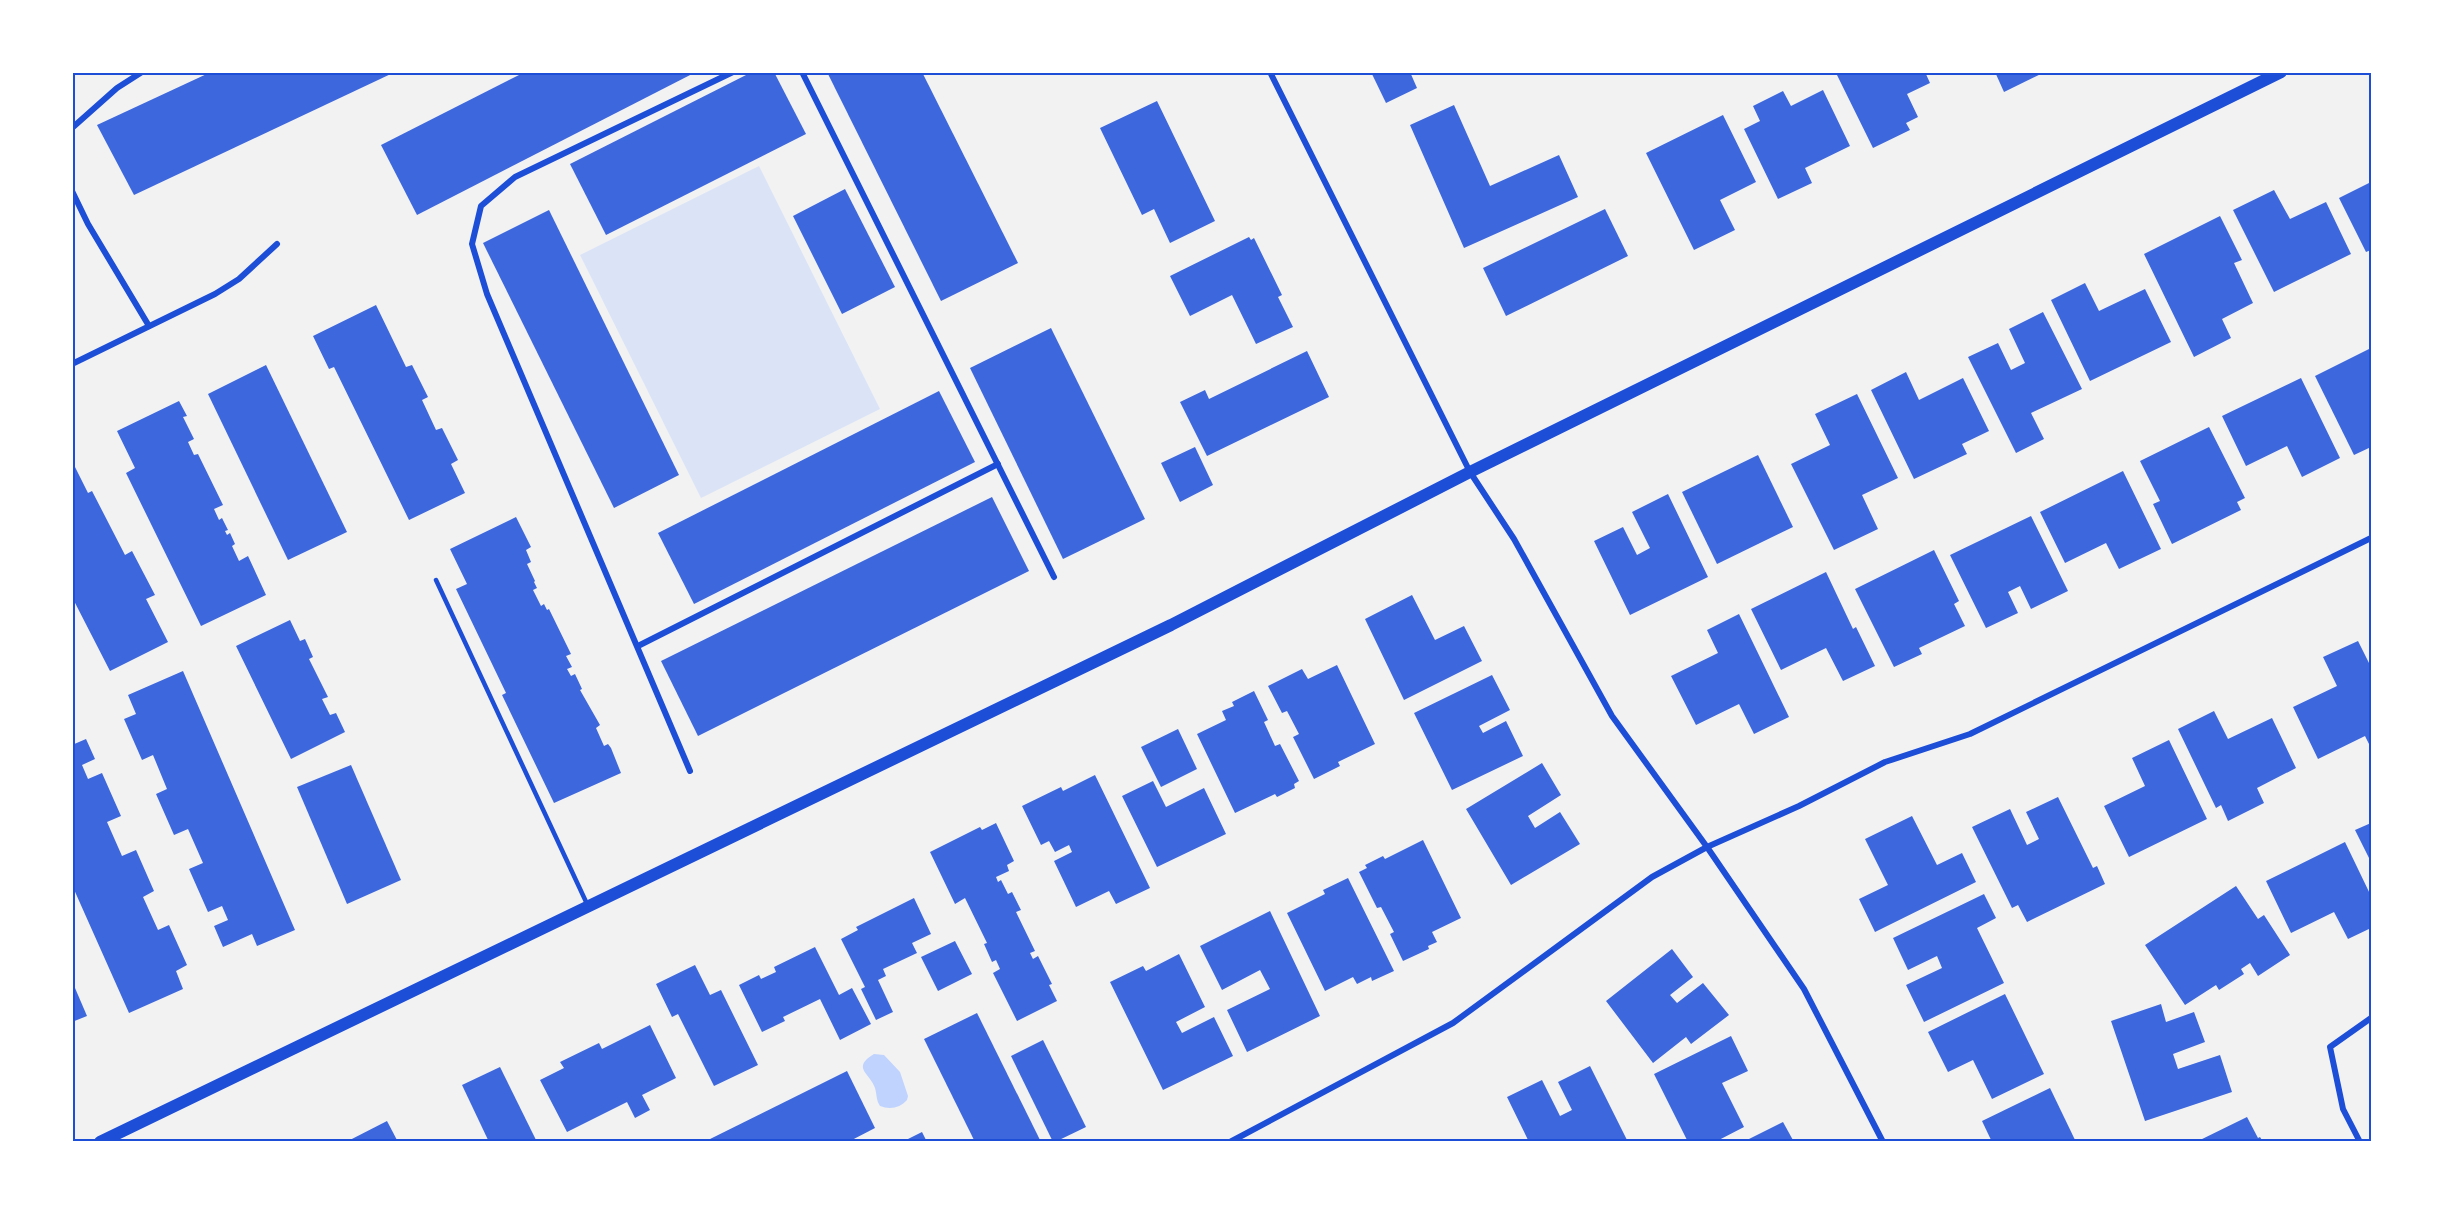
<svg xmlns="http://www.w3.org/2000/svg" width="2443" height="1214" viewBox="0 0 2443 1214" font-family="'Noto Sans',sans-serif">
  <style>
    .green { fill: #dbe4f7 }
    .water { fill: #bfd3fe }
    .building { fill: #3d67dc }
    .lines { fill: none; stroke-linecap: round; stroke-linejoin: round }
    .service { stroke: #1d4ed8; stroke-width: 4.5 }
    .minor { stroke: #1d4ed8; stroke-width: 6 }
    .secondary { stroke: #1d4ed8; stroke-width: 12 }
    .neatline { fill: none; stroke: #1d4ed8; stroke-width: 2 }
  </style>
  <rect width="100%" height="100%" fill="#f2f2f2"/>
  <path class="green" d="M759,166L880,409L701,498L580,255Z"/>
  <path class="water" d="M874,1054L884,1055L900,1072L908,1096L907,1100C900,1108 890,1110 880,1106C876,1100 877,1095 875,1088C870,1073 851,1068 874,1054Z"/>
  <g class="building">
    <path d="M211,72H395L134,195L97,125Z"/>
    <path d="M525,72H696L417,215L381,145Z"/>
    <path d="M752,72H774L806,134L606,235L570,164Z"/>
    <path d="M827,72H922L1018,263L941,301Z"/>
    <path d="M1371,72H1410L1417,88L1386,103Z"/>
    <path d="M1843,72H1925L1930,83L1907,94L1918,117L1906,123L1910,130L1873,148L1837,75Z"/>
    <path d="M1995,72H2045L2004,92Z"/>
    <path d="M1823,90L1850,146L1805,168L1812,183L1778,199L1744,129L1760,121L1753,106L1783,91L1791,106Z"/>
    <path d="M1157,101L1215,221L1170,243L1154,209L1142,215L1100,128Z"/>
    <path d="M1454,105L1490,186L1559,155L1578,197L1464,248L1410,125Z"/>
    <path d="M1723,115L1756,182L1720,200L1735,230L1694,250L1646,153Z"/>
    <path d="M2371,182V250L2366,252L2339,198Z"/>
    <path d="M845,189L895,287L842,314L793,216Z"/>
    <path d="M2274,190L2290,219L2326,202L2351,254L2274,292L2233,210Z"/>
    <path d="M1605,209L1628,256L1506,316L1483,268Z"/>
    <path d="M549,210L679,475L614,508L483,243Z"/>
    <path d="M2220,216L2242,260L2234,263L2253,303L2222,319L2231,338L2194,357L2144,254Z"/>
    <path d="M1249,237L1251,240L1254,238L1282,295L1278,297L1293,327L1256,344L1232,295L1190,316L1170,276Z"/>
    <path d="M2085,283L2099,311L2145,289L2171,342L2090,381L2051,300Z"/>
    <path d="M376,305L406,367L412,365L428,397L422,400L436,430L442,428L458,460L451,464L465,493L409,520L334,367L329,369L313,336Z"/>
    <path d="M2043,312L2082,389L2031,413L2044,439L2016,453L1968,357L1998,343L2011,370L2025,363L2009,329Z"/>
    <path d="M1051,328L1145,519L1063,559L970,368Z"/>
    <path d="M2371,348V447L2354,455L2315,376Z"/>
    <path d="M1307,351L1329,397L1207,456L1180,402L1205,390L1209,399Z"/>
    <path d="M266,365L347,532L288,560L208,394Z"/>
    <path d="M1906,372L1919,400L1963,378L1989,431L1962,444L1967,454L1914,479L1871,390Z"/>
    <path d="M2301,378L2340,458L2302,477L2287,446L2246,466L2222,416Z"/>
    <path d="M939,391L975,462L694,604L658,533Z"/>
    <path d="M1857,394L1898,478L1862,495L1878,529L1834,550L1791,464L1830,445L1815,414Z"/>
    <path d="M179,401L187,416L183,417L194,439L188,442L194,455L198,454L223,505L214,509L219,520L222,518L228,530L225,531L227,535L230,533L235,544L232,546L239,561L248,556L266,595L201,626L126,473L135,468L117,431Z"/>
    <path d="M2209,427L2245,498L2237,502L2241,510L2172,544L2153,504L2160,501L2140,461Z"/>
    <path d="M1195,447L1213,485L1180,502L1161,463Z"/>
    <path d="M1758,455L1793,527L1717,564L1682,492Z"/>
    <path d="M72,461L88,493L92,491L125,555L132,551L155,595L146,599L168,642L110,671L72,597Z"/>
    <path d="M2123,471L2161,549L2119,569L2106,543L2065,563L2040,512Z"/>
    <path d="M1668,494L1708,577L1630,615L1594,541L1623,527L1637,555L1650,548L1632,512Z"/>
    <path d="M992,497L1029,571L698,736L661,661Z"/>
    <path d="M2031,516L2068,591L2031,609L2020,586L2008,592L2018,613L1986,628L1950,555Z"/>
    <path d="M516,517L531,547L526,550L531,562L527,564L535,581L534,582L537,588L533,590L541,606L544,604L547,610L549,609L571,654L566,656L572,667L567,669L571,676L575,674L582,689L580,690L600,725L596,728L604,746L608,744L611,748L621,773L554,803L502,695L506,693L456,589L467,584L450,549Z"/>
    <path d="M1934,550L1959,601L1954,604L1965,626L1919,648L1922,654L1894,667L1855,589Z"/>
    <path d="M1826,572L1853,629L1856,627L1875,666L1843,681L1826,648L1781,670L1751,609Z"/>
    <path d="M1412,595L1435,640L1464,626L1482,661L1404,700L1365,619Z"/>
    <path d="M1739,614L1789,717L1754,734L1739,704L1696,725L1671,676L1718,653L1707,630Z"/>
    <path d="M290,620L300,641L305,639L313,657L309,659L328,697L322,699L330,715L336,713L345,732L291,759L236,646Z"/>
    <path d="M2358,641L2371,667V748L2365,736L2318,759L2293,707L2337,686L2323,657Z"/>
    <path d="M1337,665L1375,744L1338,762L1340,766L1314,779L1293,737L1299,734L1287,711L1282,713L1268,686L1302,669L1308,679Z"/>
    <path d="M183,671L295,930L257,946L252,934L223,947L214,926L228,920L222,906L208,912L189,869L203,863L188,829L174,835L156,794L167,789L153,755L142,760L124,719L136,714L128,695Z"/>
    <path d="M1492,675L1510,710L1479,726L1483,733L1506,721L1523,756L1452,790L1414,713Z"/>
    <path d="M1254,691L1268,720L1264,722L1275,746L1280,744L1299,781L1294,784L1295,788L1277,797L1275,794L1235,813L1197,734L1226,720L1222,711L1234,706L1232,702Z"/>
    <path d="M2214,711L2228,739L2272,718L2296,768L2257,788L2264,803L2228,821L2221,805L2216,808L2178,729Z"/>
    <path d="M1178,729L1197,769L1161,787L1141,747Z"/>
    <path d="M86,739L95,759L82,765L88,779L102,773L121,816L107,822L122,856L136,850L154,891L143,897L158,930L169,925L187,965L176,971L183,989L129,1013L72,885V745Z"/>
    <path d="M2169,740L2207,819L2129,857L2104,806L2145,786L2132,758Z"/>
    <path d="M1542,763L1561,795L1528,816L1535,828L1560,812L1580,844L1511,885L1466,809Z"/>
    <path d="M351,765L401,880L347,904L297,787Z"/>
    <path d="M1095,775L1150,888L1116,904L1109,891L1076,907L1054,861L1072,852L1069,845L1055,852L1049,841L1041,845L1022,806L1061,787L1063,791Z"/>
    <path d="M1153,781L1166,807L1204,788L1226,834L1157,867L1122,796Z"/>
    <path d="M2058,797L2093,868L2097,866L2105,884L2027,922L2018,905L2012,908L1972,827L2010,809L2027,845L2039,839L2026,812Z"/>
    <path d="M1912,816L1937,865L1962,853L1976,882L1875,932L1859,899L1888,885L1865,839Z"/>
    <path d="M996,823L1014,861L1007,865L1009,871L996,877L998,882L1001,880L1008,894L1012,892L1021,910L1016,912L1035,951L1030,953L1033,959L1038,956L1052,984L1049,985L1057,1001L1017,1021L993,973L1000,969L996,960L992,962L984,944L987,943L965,898L955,904L930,852L980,827L982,830Z"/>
    <path d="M2371,823V862L2355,830Z"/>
    <path d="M1423,840L1461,918L1432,932L1437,942L1428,946L1429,949L1403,961L1390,934L1394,932L1381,907L1377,908L1359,872L1367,868L1365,865L1383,856L1385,859Z"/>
    <path d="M2345,842L2371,896V928L2348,939L2334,912L2291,933L2266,881Z"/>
    <path d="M1348,878L1394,971L1372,981L1371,977L1357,984L1353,977L1325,991L1287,913L1325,894L1323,890Z"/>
    <path d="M2236,886L2258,919L2264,915L2290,955L2258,976L2250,963L2241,969L2244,974L2219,990L2216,985L2185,1005L2145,945Z"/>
    <path d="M1984,894L1996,918L1977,928L2004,983L1924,1022L1906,985L1942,968L1937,956L1908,970L1893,938Z"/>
    <path d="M914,898L931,934L912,943L917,953L883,969L886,976L878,980L893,1012L876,1020L861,989L865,987L841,939L858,930L856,927Z"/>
    <path d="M1270,911L1320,1016L1247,1052L1227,1010L1270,989L1260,970L1222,990L1200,946Z"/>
    <path d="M955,941L972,974L938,991L921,957Z"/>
    <path d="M815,947L839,995L852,988L871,1024L840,1040L820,999L783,1017L785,1021L762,1032L739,985L759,975L761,979L776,972L774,967Z"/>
    <path d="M1672,949L1693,977L1670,995L1677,1003L1703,983L1729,1015L1691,1044L1686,1037L1653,1063L1606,1001Z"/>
    <path d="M1179,954L1205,1007L1176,1022L1182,1033L1214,1017L1233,1056L1163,1090L1110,982L1143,966L1146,971Z"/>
    <path d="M695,965L710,995L721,990L758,1065L714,1086L678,1014L672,1017L656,984Z"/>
    <path d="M72,981L87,1016L72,1022Z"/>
    <path d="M2005,994L2044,1074L1992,1099L1973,1060L1948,1072L1928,1032Z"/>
    <path d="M2161,1004L2166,1022L2194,1012L2205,1042L2173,1054L2178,1069L2220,1055L2232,1092L2145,1121L2111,1021Z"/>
    <path d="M977,1013L1041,1142H975L924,1039Z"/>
    <path d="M650,1025L676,1078L642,1095L650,1110L635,1118L627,1102L567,1132L540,1080L564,1068L560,1062L599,1043L602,1049Z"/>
    <path d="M1731,1036L1748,1071L1722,1083L1744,1127L1715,1142H1688L1654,1074Z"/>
    <path d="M1043,1040L1086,1127L1055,1142H1053L1011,1056Z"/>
    <path d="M1590,1066L1627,1140L1623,1142H1529L1507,1097L1542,1080L1560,1116L1572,1110L1558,1082Z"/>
    <path d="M500,1067L537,1142H489L462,1085Z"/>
    <path d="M847,1071L875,1128L848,1142H704Z"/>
    <path d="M2050,1088L2076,1142H1992L1982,1121Z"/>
    <path d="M2247,1117L2258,1138L2260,1137L2263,1142H2196Z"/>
    <path d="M387,1121L398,1142H346Z"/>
    <path d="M1783,1122L1794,1142H1743Z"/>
    <path d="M922,1132L927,1142H902Z"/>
  </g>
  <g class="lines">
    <path class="service" d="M436,580L588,906"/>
    <g class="minor">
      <path d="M802,72L1054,577"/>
      <path d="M1270,72L1470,472L1514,539L1612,716L1707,847L1804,989L1883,1142"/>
      <path d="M72,128L117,88L142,72"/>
      <path d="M72,191L88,224L149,326"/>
      <path d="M72,364L215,294L239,279L277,244"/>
      <path d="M638,646L998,464"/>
      <path d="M690,771L487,294L472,244L481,206L515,177L733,72"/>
      <path d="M1230,1142L1453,1023L1652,877L1707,847L1799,806L1885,762L1970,734L2371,538"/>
      <path d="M2360,1142L2343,1109L2330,1047L2371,1018"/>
    </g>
    <path class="secondary" d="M100,1142L1171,625L1470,472L2281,72"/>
  </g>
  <rect width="2443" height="1214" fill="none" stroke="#ffffff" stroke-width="147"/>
  <rect x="74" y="74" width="2296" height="1066" class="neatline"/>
</svg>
